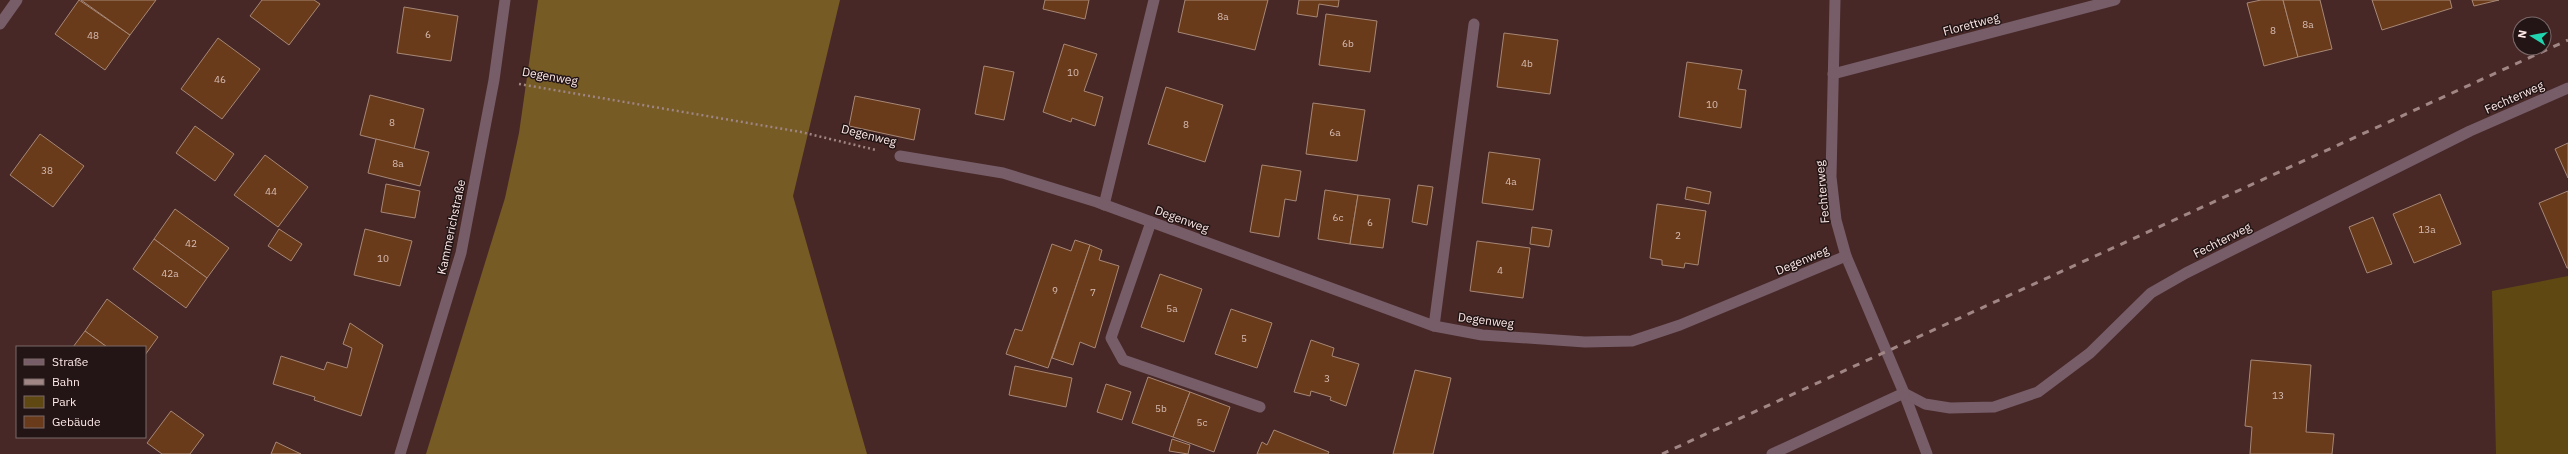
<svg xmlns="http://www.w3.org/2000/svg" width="2568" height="454" viewBox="0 0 2568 454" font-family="'IBM Plex Sans',sans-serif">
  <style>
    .green { fill: #604812 }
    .forest { fill: #765b25 }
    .building { fill: #6a3b1b; stroke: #a68775 }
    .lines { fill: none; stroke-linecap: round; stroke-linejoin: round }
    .path { stroke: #9f8583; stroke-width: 2.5; stroke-dasharray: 2 3; stroke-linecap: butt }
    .service { stroke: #765d68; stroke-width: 11 }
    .minor { stroke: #765d68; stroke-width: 11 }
    .rail { stroke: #a08684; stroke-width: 3; stroke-dasharray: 7 7; stroke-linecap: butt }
    .labels { text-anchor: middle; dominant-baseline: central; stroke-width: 3; stroke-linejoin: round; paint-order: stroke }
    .number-label { font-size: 10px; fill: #d8bdb3 }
    .street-label { font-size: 12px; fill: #fde8e6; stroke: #231515 }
  </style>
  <rect width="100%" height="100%" fill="#472827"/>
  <path class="green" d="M2568,276V454H2496L2492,291Z"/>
  <path class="forest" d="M538,0H840L793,196L867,454H426L505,198L519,133Z"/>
  <g class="building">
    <path d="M79,0L130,35L105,70L55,34Z"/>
    <path d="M81,0H156L130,35Z"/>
    <path d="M262,0H314L320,4L289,45L250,16Z"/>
    <path d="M1045,0H1089L1085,19L1043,9Z"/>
    <path d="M1185,0H1268L1255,50L1178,32Z"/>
    <path d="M1299,0H1339L1338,7L1319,4L1317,17L1297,14Z"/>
    <path d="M2261,0H2283L2298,57L2264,66L2247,3Z"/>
    <path d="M2283,0H2320L2332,49L2298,57Z"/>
    <path d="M2372,0H2450L2452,8L2382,30Z"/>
    <path d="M2472,0H2499L2474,6Z"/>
    <path d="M404,7L458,16L451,61L397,53Z"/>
    <path d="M1326,14L1377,21L1370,72L1319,65Z"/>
    <path d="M1504,33L1558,40L1550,94L1497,87Z"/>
    <path d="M218,38L260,69L222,119L181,89Z"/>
    <path d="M1064,44L1097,54L1084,91L1103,97L1095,126L1072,118L1071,122L1043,112Z"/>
    <path d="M1687,62L1742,70L1738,89L1746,90L1741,128L1679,117Z"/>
    <path d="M984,66L1014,72L1004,120L975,114Z"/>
    <path d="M1166,87L1223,105L1205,162L1148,144Z"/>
    <path d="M370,95L424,109L414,149L360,135Z"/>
    <path d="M855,96L920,109L914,140L849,126Z"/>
    <path d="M1313,103L1365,110L1357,161L1306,154Z"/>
    <path d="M195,126L234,154L215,181L176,153Z"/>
    <path d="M40,134L84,166L53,207L10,175Z"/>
    <path d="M376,139L429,152L420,186L368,173Z"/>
    <path d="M2568,143V178L2555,149Z"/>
    <path d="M1489,152L1540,159L1533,210L1482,203Z"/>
    <path d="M265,155L308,187L278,227L234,195Z"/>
    <path d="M1262,165L1301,171L1296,201L1285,199L1279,237L1250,232Z"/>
    <path d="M386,184L420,191L415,218L381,212Z"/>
    <path d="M1418,185L1433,187L1427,225L1412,222Z"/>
    <path d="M1687,187L1711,192L1709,204L1685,199Z"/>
    <path d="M1325,190L1358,195L1350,244L1318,239Z"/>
    <path d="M2568,191V268H2567L2539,203Z"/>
    <path d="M2440,194L2461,244L2414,263L2393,214Z"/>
    <path d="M1358,195L1390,199L1383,248L1350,244Z"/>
    <path d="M1657,204L1706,211L1698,265L1685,263L1684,268L1662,265V260L1650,258Z"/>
    <path d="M175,209L229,248L207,278L154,239Z"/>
    <path d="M2373,217L2392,264L2367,273L2349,227Z"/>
    <path d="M1532,227L1552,230L1549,247L1530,244Z"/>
    <path d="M279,229L302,244L291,261L268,246Z"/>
    <path d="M365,229L412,241L400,286L354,275Z"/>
    <path d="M154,239L207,278L186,308L133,269Z"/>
    <path d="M1075,240L1090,245L1048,368L1006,354L1015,329L1022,331L1052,244L1071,251Z"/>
    <path d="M1477,241L1530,248L1523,298L1470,291Z"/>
    <path d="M1090,245L1102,250L1099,260L1119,266L1095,348L1080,342L1073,365L1052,358Z"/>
    <path d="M1160,274L1202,289L1184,342L1141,327Z"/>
    <path d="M107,299L158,337L145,355V347H107L85,331Z"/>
    <path d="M1231,309L1272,323L1257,368L1215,354Z"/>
    <path d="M350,323L383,345L361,416L314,400L315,397L273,384L281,356L324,370L327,362L347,368L352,348L343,344Z"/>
    <path d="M85,331L107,347H73Z"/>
    <path d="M1311,340L1334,348L1332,356L1359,364L1346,406L1330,400L1331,397L1311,391L1310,396L1294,392Z"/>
    <path d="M2251,360L2311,365L2306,432L2334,434L2332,454H2250L2252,427L2245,426Z"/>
    <path d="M1015,366L1072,378L1066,407L1009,395Z"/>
    <path d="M1415,370L1451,378L1433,454H1393Z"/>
    <path d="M1148,377L1190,392L1173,437L1132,423Z"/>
    <path d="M1106,384L1131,392L1122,420L1097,412Z"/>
    <path d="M1190,392L1230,407L1214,452L1173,437Z"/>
    <path d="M171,411L204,435L190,454H162L147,443Z"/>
    <path d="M1274,430L1329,452L1328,454H1257L1262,442L1267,445Z"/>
    <path d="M1172,439L1190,445L1188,454L1169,451Z"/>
    <path d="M276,442L301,454H271Z"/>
  </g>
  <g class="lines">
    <path class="path" d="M519,84L801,132L876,150"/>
    <g class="service">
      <path d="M1104,205L1154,0"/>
      <path d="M1151,222L1111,338L1123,360L1260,407"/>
      <path d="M1434,326L1474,24"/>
      <path d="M1904,393L1927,454"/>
    </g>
    <g class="minor">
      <path d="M1835,0L1831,177L1836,220L1846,256L1904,393L1925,404L1950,408L1994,407L2038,392L2090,353L2151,293L2186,273L2470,131L2568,88"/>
      <path d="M0,24L17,0"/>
      <path d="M1833,74L2115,0"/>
      <path d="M900,156L1003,173L1097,202L1434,326L1482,335L1585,342L1632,341L1680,325L1846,256"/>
      <path d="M400,454L461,253L494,80L505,0"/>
      <path d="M1772,454L1904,393"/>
    </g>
    <path class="rail" d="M1662,454L2568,40"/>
  </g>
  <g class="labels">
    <g class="number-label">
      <text x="1223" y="16">8a</text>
      <text x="2308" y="24">8a</text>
      <text x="2273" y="30">8</text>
      <text x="428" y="34">6</text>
      <text x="93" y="35">48</text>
      <text x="1348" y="43">6b</text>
      <text x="1527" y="63">4b</text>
      <text x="1073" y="72">10</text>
      <text x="220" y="79">46</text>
      <text x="1712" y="104">10</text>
      <text x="392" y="122">8</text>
      <text x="1186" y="124">8</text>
      <text x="1335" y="132">6a</text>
      <text x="398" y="163">8a</text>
      <text x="47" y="170">38</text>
      <text x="1511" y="181">4a</text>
      <text x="271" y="191">44</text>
      <text x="1338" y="217">6c</text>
      <text x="1370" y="222">6</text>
      <text x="2427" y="229">13a</text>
      <text x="1678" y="235">2</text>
      <text x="191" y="243">42</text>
      <text x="383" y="258">10</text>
      <text x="1500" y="270">4</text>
      <text x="170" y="273">42a</text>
      <text x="1055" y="290">9</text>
      <text x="1093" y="292">7</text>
      <text x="1172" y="308">5a</text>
      <text x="1244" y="338">5</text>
      <text x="1327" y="378">3</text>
      <text x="2278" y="395">13</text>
      <text x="1161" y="408">5b</text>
      <text x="1202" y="422">5c</text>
    </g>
    <g class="street-label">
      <text transform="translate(1971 24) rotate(-15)">Florettweg</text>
      <text transform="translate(550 76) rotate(10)">Degenweg</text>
      <text transform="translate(2514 97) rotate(-24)">Fechterweg</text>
      <text transform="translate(869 135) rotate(14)">Degenweg</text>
      <text transform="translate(1822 192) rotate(-95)">Fechterweg</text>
      <text transform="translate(1182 219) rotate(20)">Degenweg</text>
      <text transform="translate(451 227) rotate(-78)">Kammerichstraße</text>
      <text transform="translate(2222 240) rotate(-27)">Fechterweg</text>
      <text transform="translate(1802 260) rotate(-23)">Degenweg</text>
      <text transform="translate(1486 320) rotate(7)">Degenweg</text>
    </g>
  </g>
  <rect x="16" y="346" width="130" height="92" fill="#231515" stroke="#7a6969"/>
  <rect x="24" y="359" width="20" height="6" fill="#765d68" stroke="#7a6969"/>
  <text x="52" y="366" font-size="12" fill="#fde8e6">Straße</text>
  <rect x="24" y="379" width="20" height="6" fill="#a08684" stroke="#7a6969"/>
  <text x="52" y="386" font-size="12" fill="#fde8e6">Bahn</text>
  <rect x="24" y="396" width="20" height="12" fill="#604812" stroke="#7a6969"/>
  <text x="52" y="406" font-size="12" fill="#fde8e6">Park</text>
  <rect x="24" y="416" width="20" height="12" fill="#6a3b1b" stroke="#7a6969"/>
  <text x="52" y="426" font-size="12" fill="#fde8e6">Gebäude</text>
  <g transform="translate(2532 36) rotate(281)"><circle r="19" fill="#231515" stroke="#7a6969"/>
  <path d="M0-3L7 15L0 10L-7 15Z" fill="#21d5b0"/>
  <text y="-6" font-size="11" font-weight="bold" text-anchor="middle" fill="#fde8e6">N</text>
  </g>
</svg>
